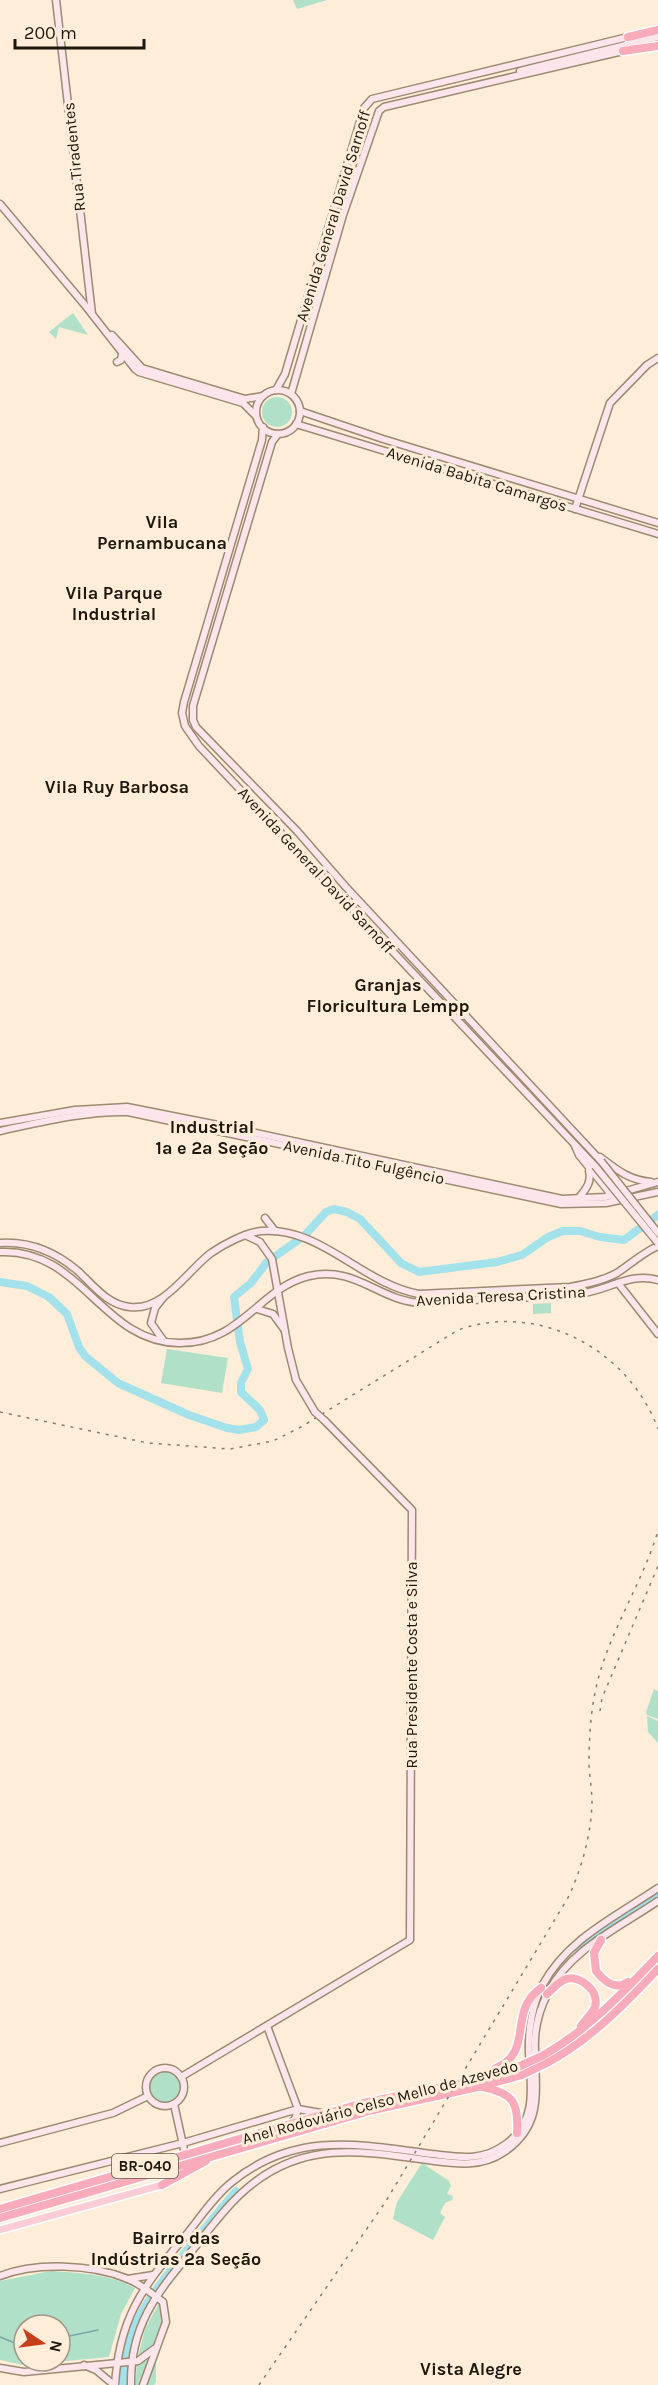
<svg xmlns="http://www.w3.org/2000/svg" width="658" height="2385" viewBox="0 0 658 2385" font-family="Karla,sans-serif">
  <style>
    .green { fill: #b0e0c8; fill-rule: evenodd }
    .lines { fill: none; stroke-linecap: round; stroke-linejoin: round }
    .stream { stroke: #7ba4a8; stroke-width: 1.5 }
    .river { stroke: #a3e1eb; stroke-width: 8 }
    .secondary-casing { stroke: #9d8a72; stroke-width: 9 }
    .primary-casing { stroke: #fff; stroke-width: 10 }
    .highway-casing { stroke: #fff; stroke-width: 11 }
    .secondary { stroke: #fde6eb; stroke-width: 6 }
    .primary { stroke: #facdd6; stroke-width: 7 }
    .highway { stroke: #f7abbb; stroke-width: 8 }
    .rail { stroke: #877b6c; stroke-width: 1.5; stroke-dasharray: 3 6; stroke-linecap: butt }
    .secondary-bridge-casing { stroke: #9d8a72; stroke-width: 9; stroke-linecap: butt }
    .highway-bridge-casing { stroke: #fff; stroke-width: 11; stroke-linecap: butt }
    .secondary-bridge { stroke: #fde6eb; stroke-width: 6 }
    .highway-bridge { stroke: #f7abbb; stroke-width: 8 }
    .labels { text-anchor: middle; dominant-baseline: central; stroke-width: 6; stroke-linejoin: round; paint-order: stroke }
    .shield { fill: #feedd8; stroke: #61574a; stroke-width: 1.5 }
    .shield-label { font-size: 15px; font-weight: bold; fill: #1e170d }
    .street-label { font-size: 16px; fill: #1e170d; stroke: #feedd8 }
    .neighbourhood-label { font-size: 18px; font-weight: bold; fill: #1e170d; stroke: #feedd8 }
  </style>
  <rect width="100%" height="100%" fill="#feedd8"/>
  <g class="green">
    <path d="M293,0H327L297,9Z"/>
    <path d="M73,313L88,335L59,327L56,339L49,332Z"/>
    <circle cx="277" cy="412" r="15"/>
    <path d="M551,1303V1313L533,1314V1304Z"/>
    <path d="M167,1349L228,1358L222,1393L161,1383Z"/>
    <path d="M654,1689L658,1691V1719L647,1715L646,1712Z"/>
    <path d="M647,1716L658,1721V1743L648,1732Z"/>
    <circle cx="166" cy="2087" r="16"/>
    <path d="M422,2163L449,2181L451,2186L447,2194L453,2196L452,2200L445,2203L440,2213L445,2217L433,2240L393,2219L397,2202Z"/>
    <path d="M51,2271C78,2273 111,2274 135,2288L121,2314L109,2357L23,2365L0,2360V2281ZM24,2325H60V2361H24Z"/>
    <path d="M159,2303C168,2321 156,2349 138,2357L145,2329Z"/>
    <path d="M156,2356V2382L154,2385H145Z"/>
    <path d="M150,2359L141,2385H135L137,2364Z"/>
  </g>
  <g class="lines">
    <g class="stream">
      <path d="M0,2337L20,2345L24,2344"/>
      <path d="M60,2338L98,2330"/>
    </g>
    <g class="river">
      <path d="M0,1282L27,1286L49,1297L67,1314L79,1347L85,1356L118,1383L189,1415L227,1428L239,1430L256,1427L264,1420L260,1410L241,1392V1383L248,1369L240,1342L234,1297L251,1283L267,1262L304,1236L326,1212L334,1209L347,1212L360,1219L401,1263L419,1272L497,1262L522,1255L548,1237L563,1231H580L600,1237L624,1240L658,1215"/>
      <path d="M578,1948L658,1895"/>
      <path d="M124,2385C121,2332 151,2294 183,2255C200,2234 218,2212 236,2191"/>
    </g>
    <g class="secondary-casing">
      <g id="secondary">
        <path d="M56,0L92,314"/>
        <path d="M520,71L658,37"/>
        <path d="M0,204L84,304L135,369L139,372L243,403L256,416"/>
        <path d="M112,335L142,368L245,399L263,396"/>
        <path d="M117,362L121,360L122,354"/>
        <path d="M276,390L285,374L364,108L372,99L628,37"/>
        <circle cx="278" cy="412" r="22"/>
        <path d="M291,394L343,215L379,111L384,107L623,51"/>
        <path d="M300,411L383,439L658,523"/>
        <path d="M296,424L658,534"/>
        <path d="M263,427L262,440L184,702L182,713L185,726L199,746L595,1166"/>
        <path d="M278,434L272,442L193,706V720L196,727L297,831L345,886L601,1161"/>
        <path d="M575,509L610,403L647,365L658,358"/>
        <path d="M0,1123L75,1110L127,1107L223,1126L562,1199L605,1197L658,1182"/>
        <path d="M0,1131C42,1122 85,1111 128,1112L561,1204L606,1203L658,1192"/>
        <path d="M575,1146L579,1155L614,1198"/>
        <path d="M600,1157C617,1170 629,1180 651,1182"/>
        <path d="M578,1199C585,1190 592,1183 589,1171"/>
        <path d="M265,1218L275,1231"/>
        <path d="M245,1235L260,1242L272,1259L288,1348L296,1380L315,1412"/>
        <path d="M0,1243C30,1241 56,1252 79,1272C94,1286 108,1305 130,1307C164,1311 187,1271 211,1253C224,1244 245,1233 261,1231C321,1226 362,1284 419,1294L570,1287C586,1284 602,1281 617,1273C631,1264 642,1253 658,1246"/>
        <path d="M0,1252C82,1248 101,1342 179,1343C241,1344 259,1288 309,1276C358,1265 381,1304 426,1303C454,1302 483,1299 512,1298C536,1297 560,1297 584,1293C610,1289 631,1272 658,1280"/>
        <path d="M618,1283L658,1334"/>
        <path d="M257,1309L273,1314L284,1329"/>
        <path d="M163,1340L151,1323L155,1308L163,1298"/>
        <path d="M267,2026L298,2109L295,2119L290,2124"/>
        <circle cx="165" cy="2087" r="19"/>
        <path d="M181,2077L410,1940L412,1510L325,1421"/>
        <path d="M174,2104L185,2154"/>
        <path d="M298,2109L321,2113"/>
        <path d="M0,2143L113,2113L148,2096"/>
        <path d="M0,2189L183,2143L298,2109"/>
        <path d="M0,2276C36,2262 92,2264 128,2279C141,2284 152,2294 163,2302L166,2322L143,2385"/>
        <path d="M128,2279L153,2275"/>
        <path d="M84,2365L96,2370L114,2385"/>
        <path d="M0,2368L24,2372L138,2361L154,2349"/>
        <path d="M115,2385C119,2320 141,2289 182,2240C198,2221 213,2197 232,2182C295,2131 358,2144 432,2154C459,2157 482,2162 506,2144C538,2121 531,2086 529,2053C528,2031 532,2005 542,1986C567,1939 615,1917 658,1888"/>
        <path d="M131,2385C130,2327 155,2295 191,2252C209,2230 228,2203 251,2185C308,2139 368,2152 434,2161C458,2164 482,2167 504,2152C544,2125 535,2091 535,2050C534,2031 539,2010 548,1993C569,1950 620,1927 658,1901"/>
      </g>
    </g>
    <g class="primary-casing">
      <path id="primary" d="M0,2230L162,2185"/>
    </g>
    <g class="highway-casing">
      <g id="highway">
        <path d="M628,37L658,30"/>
        <path d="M623,51L658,46"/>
        <path d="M601,1940L594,1953L596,1971C604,1981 615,1991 628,1982"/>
        <path d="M547,1994C553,1989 558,1982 566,1979C580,1975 600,1991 595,2007C592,2014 585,2020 581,2026"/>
        <path d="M542,2056C587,2031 622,1993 658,1956"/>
        <path d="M545,2064C589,2041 624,2005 658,1969"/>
        <path d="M496,2068C535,2051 507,2011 541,1988"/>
        <path d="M482,2087C513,2093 519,2102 517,2133"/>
        <path d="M162,2185L206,2161"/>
        <path d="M0,2209L325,2114L363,2103L462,2083L520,2066"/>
        <path d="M0,2218L373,2110L478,2087L522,2075"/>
      </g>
    </g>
    <use href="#secondary" class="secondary"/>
    <use href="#primary" class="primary"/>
    <use href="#highway" class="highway"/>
    <g class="rail">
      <path d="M0,1412L148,1443L230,1449L273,1441L301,1427L458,1330C539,1301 629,1350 658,1429"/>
      <path d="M600,1711L602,1698L658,1566"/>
      <path d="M259,2385L386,2201L569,1896C582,1867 591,1835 592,1803C592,1791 590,1779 589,1766C589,1743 590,1717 595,1693C606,1636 641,1587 658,1531"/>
    </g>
    <g class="secondary-bridge-casing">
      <g id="secondary-bridge">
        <path d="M601,1161L658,1233"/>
        <path d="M595,1166L658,1243"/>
        <path d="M315,1412L325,1421"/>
      </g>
    </g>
    <g class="highway-bridge-casing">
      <g id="highway-bridge">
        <path d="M520,2066L542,2056"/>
        <path d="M522,2075L545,2064"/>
      </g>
    </g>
    <use href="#secondary-bridge" class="secondary-bridge"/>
    <use href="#highway-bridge" class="highway-bridge"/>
  </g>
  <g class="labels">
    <rect class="shield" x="112" y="2154" width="66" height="24" rx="4.5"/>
    <g class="shield-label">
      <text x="145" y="2166">BR-040</text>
    </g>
    <g class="street-label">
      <text transform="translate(74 157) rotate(-96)">Rua Tiradentes</text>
      <text transform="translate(333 216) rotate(-73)">Avenida General David Sarnoff</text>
      <text transform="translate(477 479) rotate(17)">Avenida Babita Camargos</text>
      <text transform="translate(316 870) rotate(47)">Avenida General David Sarnoff</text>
      <text transform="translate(364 1162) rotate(12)">Avenida Tito Fulgêncio</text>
      <text transform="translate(501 1296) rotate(-3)">Avenida Teresa Cristina</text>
      <text transform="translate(411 1665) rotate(-90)">Rua Presidente Costa e Silva</text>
      <text transform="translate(380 2102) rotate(-15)">Anel Rodoviário Celso Mello de Azevedo</text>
    </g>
    <g class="neighbourhood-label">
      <text x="162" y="522">Vila<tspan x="162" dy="21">Pernambucana</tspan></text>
      <text x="114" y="593">Vila Parque<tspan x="114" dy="21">Industrial</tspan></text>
      <text x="117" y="787">Vila Ruy Barbosa</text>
      <text x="388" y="985">Granjas<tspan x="388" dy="21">Floricultura Lempp</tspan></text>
      <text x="212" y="1127">Industrial<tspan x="212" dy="21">1ª e 2ª Seção</tspan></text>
      <text x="176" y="2238">Bairro das<tspan x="176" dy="21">Indústrias 2ª Seção</tspan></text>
      <text x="471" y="2369">Vista Alegre</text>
    </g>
  </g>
  <g transform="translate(42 2343) rotate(103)"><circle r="28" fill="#feedd8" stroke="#a49787" stroke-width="1.5"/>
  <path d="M0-4.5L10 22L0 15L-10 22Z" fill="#c73e1a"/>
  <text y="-9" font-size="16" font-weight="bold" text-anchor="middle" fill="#1e170d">N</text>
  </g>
  <path d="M15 39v9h129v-9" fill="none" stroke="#1e170d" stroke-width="3"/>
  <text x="24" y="39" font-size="18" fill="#1e170d" stroke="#feedd8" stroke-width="4.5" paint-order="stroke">200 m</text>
</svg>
